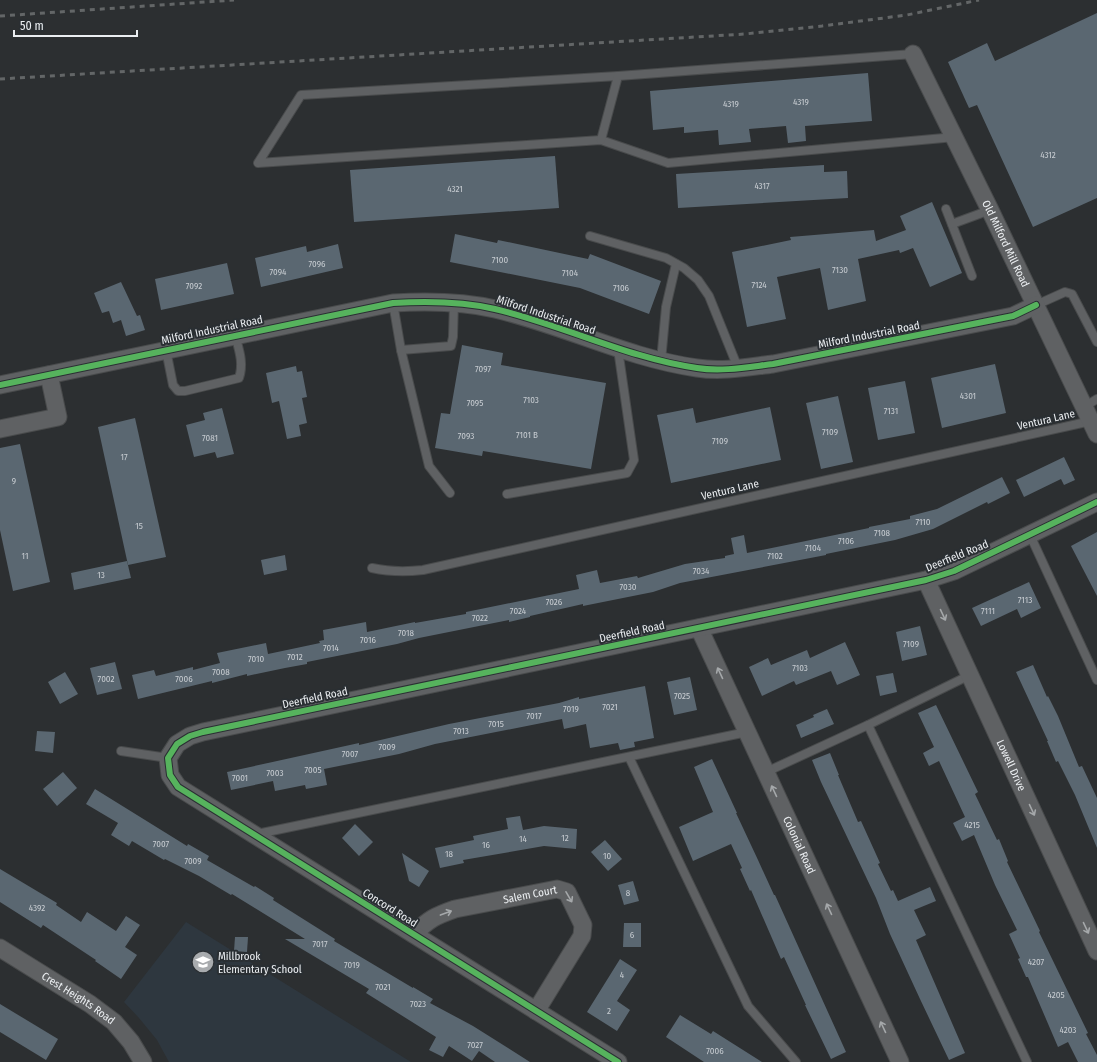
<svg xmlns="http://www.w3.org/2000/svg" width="1097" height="1062" viewBox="0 0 1097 1062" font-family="'Fira Sans Condensed',sans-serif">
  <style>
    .built { fill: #2e373f }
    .building { fill: #5a6771 }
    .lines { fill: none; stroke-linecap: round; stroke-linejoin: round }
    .lane-casing { stroke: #494b4c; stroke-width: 10 }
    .street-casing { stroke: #494b4c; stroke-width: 19 }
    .lane { stroke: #5f6163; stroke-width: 8 }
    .street { stroke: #5f6163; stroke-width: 17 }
    .rail { stroke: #636667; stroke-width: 3; stroke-dasharray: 5 5; stroke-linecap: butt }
    .cycleway-casing { stroke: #2a2f33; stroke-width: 8 }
    .cycleway { stroke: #56b35d; stroke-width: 6 }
    .oneway { stroke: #a5a8aa }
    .labels { text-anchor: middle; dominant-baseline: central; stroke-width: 4; stroke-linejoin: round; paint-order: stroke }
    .number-label { font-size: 9px; fill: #c7ccd1 }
    .street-label { font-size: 11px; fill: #ebeef1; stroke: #2a2f33 }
    .poi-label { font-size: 11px; fill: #ebeef1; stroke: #2a2f33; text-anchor: start }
  </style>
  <rect width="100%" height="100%" fill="#2c2f31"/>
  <path class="built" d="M186,922L411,1062H169L157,1040L139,1018L124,1002Z"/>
  <g class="building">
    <path d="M1097,13V198L1033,227L977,105L969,108L948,62L987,43L995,61Z"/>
    <path d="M868,73L872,121L805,126L806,141L788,143L786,126L749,129L751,142L719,145L718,130L684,133V127L653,130L650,91Z"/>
    <path d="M555,156L559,208L354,222L350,170Z"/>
    <path d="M824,165V172L847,171L848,198L678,208L676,174Z"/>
    <path d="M932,202L962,273L930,287L913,248L900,253L899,250L858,259L866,301L828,310L820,268L777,277L786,319L747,327L732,252L791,240L790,237L874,230L876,241L906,230L900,216Z"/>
    <path d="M455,234L497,243L498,240L588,259L590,254L661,281L649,314L580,288L450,262Z"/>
    <path d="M338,244L343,268L261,287L255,258L306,246L307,252Z"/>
    <path d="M227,263L234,294L161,310L155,279Z"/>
    <path d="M121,282L137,316L140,315L145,330L126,336L121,320L113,323L109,311L102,313L94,293Z"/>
    <path d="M462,345L503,353L501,365L606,383L591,469L483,451L482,456L435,448L441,413L450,414Z"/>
    <path d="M995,364L1006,413L942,428L931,378Z"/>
    <path d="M296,366L297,372L302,371L307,397L302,398L307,423L299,425L301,436L287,439L279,401L272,403L266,373Z"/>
    <path d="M905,381L915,433L878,440L868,388Z"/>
    <path d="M838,396L853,462L821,469L806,403Z"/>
    <path d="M770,407L781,460L671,483L657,415L693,408L696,423Z"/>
    <path d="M222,408L234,454L217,458L215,452L194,457L186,425L205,420L203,413Z"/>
    <path d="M135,418L166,557L128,565L98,427Z"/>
    <path d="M20,444L50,582L13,591L0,530V448Z"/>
    <path d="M1064,457L1075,480L1064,485L1061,479L1024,497L1016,480Z"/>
    <path d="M1002,477L1010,493L988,504L987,502L933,529L895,540L826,554V555L680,583L653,592L583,606V604L530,616V617L509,622V620L419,638L397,644L307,662V664L285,668L247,676V674L212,683V681L138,699L132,675L154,670L156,676L193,667V670L220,663L217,653L266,643L268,654L320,643L319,641L324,640L323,630L366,622L367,632L415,622V623L466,614V612L579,589L576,575L597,570L600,583L637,576L638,578L685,564L725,558V556L734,554L731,538L744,535L747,553L869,528V527L910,519V516L937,509Z"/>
    <path d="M1097,532V596L1071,546Z"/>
    <path d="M285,555L287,570L264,575L261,560Z"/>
    <path d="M127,561L131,578L74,590L71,573Z"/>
    <path d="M1029,582L1041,608L1021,618L1017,609L981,626L972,608Z"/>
    <path d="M920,626L927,655L902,661L896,632Z"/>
    <path d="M845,642L860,675L837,685L831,671L796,685L794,681L762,696L749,667L768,658L771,665L807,650L810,658Z"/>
    <path d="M115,662L122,689L97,695L90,668Z"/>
    <path d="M1033,665L1047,697L1048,696L1058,716L1079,767L1082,766L1097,798V848L1075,795L1058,761L1056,762L1047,741H1048L1016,672Z"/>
    <path d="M65,672L78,694L60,704L48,682Z"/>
    <path d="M893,673L897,692L880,696L876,676Z"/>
    <path d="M690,677L697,710L674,715L667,682Z"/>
    <path d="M645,686L654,738L634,742L635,747L620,750L618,743L590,748L586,724L564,729L562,719L435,744L399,754L324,769L327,785L306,789L305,785L275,791L273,781L231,790L227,772L359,743V745L449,724L559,703L579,697V699Z"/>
    <path d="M936,705L978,792L975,794L997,840L999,839L1008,861L1007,862L1040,931L1039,932L1088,1033L1086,1034L1097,1055V1062H1078L1068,1042L1058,1047L1028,977H1026L1018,959L1020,958L1009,934L1017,930L995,885L974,835L962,841L953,823L965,817L939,761L929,766L923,753L934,747L918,713Z"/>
    <path d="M827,709L834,724L801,738L796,725L814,717L813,715Z"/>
    <path d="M37,731L55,732L53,753L35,751Z"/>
    <path d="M830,753L839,775H838L858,822L861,821L880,863L878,864L891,891L893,890L898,901L930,887L936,901L914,910L926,935L916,940L965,1053L949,1060L920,999L890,934L876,898L821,782L812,760Z"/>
    <path d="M712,759L737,813H736L758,860L774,895H775L846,1052L831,1059L805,1005H806L784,957L781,959L751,890L750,891L740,869L742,868L731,844L693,861L679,827L713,812L694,767Z"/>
    <path d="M63,772L77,788L57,806L43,789Z"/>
    <path d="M95,789L187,846L188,844L209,856L207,860L254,887L255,886L274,898L273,900L335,939L334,941L413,988V987L433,999L430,1003L473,1026L530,1062H495L479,1051L472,1061L449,1046L443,1057L429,1050L436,1037L366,993L369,989L285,939H305L232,894L231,895L199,876L165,859L164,860L132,841L129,846L111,835L118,823L86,804Z"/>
    <path d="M520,816L523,830L544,826L577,829L576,849L544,846L463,860L464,863L440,868L435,848L474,840L473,836L508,829L506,818Z"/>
    <path d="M355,824L373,842L359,856L342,838Z"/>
    <path d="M605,840L622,859L608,871L591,852Z"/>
    <path d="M402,853L429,871L419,887L409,881Z"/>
    <path d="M0,869L57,903L56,905L81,922L87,912L116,931L126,916L140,925L125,947L137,955L121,979L95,961L96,960L43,925L41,928L0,902Z"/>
    <path d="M633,881L639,901L624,905L618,885Z"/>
    <path d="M624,923H641V947H623Z"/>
    <path d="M235,937H248L247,952L234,951Z"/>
    <path d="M620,959L637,970L617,1001L630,1010L617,1031L587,1012Z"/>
    <path d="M0,1004L58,1039L46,1060L0,1032Z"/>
    <path d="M680,1015L711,1034L713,1031L762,1062H704L666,1037Z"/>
  </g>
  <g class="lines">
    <g class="lane-casing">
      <g id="lane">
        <path d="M618,76L301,95L258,163L601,140L668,163L955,137"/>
        <path d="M601,140L618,76L913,54"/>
        <path d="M946,209L972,276"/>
        <path d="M952,224L990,210"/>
        <path d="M590,236L666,258L684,268L698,280L709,296L738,368"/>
        <path d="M393,303L401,350L451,346L453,337L454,302"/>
        <path d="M1036,305L1065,292L1072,294L1097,342"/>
        <path d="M166,350L173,385L178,391H185L239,378C244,363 239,350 235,335"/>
        <path d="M401,350L429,466L450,493"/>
        <path d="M661,361L666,307L676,264"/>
        <path d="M1084,407L1097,399"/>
        <path d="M507,494L627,473L634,460L618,349"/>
        <path d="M1030,535L1097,680"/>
        <path d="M372,568C390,572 405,572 423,570L1091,421"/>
        <path d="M868,725L1027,1062"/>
        <path d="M121,751L168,758"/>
        <path d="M629,757L748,1006L796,1062"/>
        <path d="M766,772L868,725L970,675"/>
        <path d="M257,834L747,732"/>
      </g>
    </g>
    <g class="street-casing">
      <g id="street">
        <path id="s1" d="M913,54L990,210L1097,434"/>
        <path d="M0,385L393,303C427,301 461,301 495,309C564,325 627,358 697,368C722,372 748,367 773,364L1013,316L1036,305"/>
        <path d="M0,429L58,417L49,375"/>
        <path id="s2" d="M926,580L1097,951"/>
        <path id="s3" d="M699,628L900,1062"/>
        <path id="s4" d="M414,934C429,919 435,916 455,909L557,889L567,892L583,925L582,936L536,1011"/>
        <path id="s5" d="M0,948L90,1004L114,1022L131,1042L143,1062"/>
        <path d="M618,1062L178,787L170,775L168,758L177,744L190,736L203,732L926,580L954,571L1097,502"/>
      </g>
    </g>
    <use href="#lane" class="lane"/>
    <use href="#street" class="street"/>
    <g class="rail">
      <path d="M0,16L234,0"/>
      <path d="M0,79L745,34L822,26L907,15L979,0"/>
    </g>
    <g class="cycleway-casing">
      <g id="cycleway">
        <path d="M0,385L393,303C427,301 461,301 495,309C564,325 627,358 697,368C722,372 748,367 773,364L1013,316L1036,305"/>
        <path d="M618,1062L178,787L170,775L168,758L177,744L190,736L203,732L926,580L954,571L1097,502"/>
      </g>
    </g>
    <use href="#cycleway" class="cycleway"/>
  </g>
  <defs><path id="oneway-shaft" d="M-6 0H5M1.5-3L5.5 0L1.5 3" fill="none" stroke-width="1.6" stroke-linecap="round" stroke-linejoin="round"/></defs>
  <g class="oneway">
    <use href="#oneway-shaft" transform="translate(943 615) rotate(65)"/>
    <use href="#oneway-shaft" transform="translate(720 673) rotate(-115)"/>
    <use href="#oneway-shaft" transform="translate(774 791) rotate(-115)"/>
    <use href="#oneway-shaft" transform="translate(1032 810) rotate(65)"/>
    <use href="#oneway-shaft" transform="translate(569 897) rotate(60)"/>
    <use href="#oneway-shaft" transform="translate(829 909) rotate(-115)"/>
    <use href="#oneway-shaft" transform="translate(446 913) rotate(-20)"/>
    <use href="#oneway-shaft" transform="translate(1086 928) rotate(65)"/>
    <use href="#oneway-shaft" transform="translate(883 1027) rotate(-115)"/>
  </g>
  <defs>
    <g id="school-disc" transform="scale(1.15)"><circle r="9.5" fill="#a8abae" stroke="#2a2f33"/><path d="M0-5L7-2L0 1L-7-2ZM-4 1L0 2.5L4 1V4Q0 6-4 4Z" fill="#fff"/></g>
  </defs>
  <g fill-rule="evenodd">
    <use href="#school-disc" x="203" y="962"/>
  </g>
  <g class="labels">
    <g class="number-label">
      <text x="801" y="102">4319</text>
      <text x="731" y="104">4319</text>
      <text x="1048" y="155">4312</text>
      <text x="762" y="186">4317</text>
      <text x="455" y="189">4321</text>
      <text x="500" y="260">7100</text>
      <text x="317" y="264">7096</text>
      <text x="840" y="270">7130</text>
      <text x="278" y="272">7094</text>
      <text x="570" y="273">7104</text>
      <text x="759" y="285">7124</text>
      <text x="194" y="286">7092</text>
      <text x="621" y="288">7106</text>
      <text x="483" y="369">7097</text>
      <text x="968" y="396">4301</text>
      <text x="531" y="400">7103</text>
      <text x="475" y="403">7095</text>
      <text x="891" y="411">7131</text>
      <text x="830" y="432">7109</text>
      <text x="527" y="435">7101 B</text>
      <text x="466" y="436">7093</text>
      <text x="210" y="438">7081</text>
      <text x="720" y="441">7109</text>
      <text x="124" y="457">17</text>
      <text x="14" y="481">9</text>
      <text x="923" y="522">7110</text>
      <text x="139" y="526">15</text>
      <text x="882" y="533">7108</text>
      <text x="846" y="541">7106</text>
      <text x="813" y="548">7104</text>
      <text x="25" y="556">11</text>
      <text x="775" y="556">7102</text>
      <text x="701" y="571">7034</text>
      <text x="101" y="575">13</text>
      <text x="628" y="587">7030</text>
      <text x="1025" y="600">7113</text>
      <text x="554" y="602">7026</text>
      <text x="518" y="611">7024</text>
      <text x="988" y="611">7111</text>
      <text x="480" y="618">7022</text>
      <text x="406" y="633">7018</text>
      <text x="368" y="640">7016</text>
      <text x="911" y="644">7109</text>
      <text x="331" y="648">7014</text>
      <text x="295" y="657">7012</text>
      <text x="256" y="659">7010</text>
      <text x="800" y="668">7103</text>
      <text x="221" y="672">7008</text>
      <text x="106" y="679">7002</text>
      <text x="184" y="679">7006</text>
      <text x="682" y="696">7025</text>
      <text x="610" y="707">7021</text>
      <text x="571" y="709">7019</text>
      <text x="534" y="716">7017</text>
      <text x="496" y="724">7015</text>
      <text x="461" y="731">7013</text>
      <text x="387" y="747">7009</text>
      <text x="350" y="754">7007</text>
      <text x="313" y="770">7005</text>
      <text x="275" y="773">7003</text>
      <text x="240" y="778">7001</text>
      <text x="972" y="825">4215</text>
      <text x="565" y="838">12</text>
      <text x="523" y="839">14</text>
      <text x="161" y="844">7007</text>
      <text x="486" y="845">16</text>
      <text x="449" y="854">18</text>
      <text x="607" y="856">10</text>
      <text x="193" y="861">7009</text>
      <text x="628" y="893">8</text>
      <text x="37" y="908">4392</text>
      <text x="632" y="935">6</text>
      <text x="320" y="944">7017</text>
      <text x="1036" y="962">4207</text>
      <text x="352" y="965">7019</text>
      <text x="622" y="975">4</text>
      <text x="383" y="987">7021</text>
      <text x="1056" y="995">4205</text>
      <text x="418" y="1004">7023</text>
      <text x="609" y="1011">2</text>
      <text x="1068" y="1030">4203</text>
      <text x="475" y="1045">7027</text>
      <text x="715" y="1051">7006</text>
    </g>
    <g class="street-label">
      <text stroke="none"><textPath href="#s1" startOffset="211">Old Milford Mill Road</textPath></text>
      <text transform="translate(546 315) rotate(18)">Milford Industrial Road</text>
      <text transform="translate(212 330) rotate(-12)">Milford Industrial Road</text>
      <text transform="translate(869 335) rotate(-11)">Milford Industrial Road</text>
      <text transform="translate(1046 420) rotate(-13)">Ventura Lane</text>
      <text transform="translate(730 490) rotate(-13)">Ventura Lane</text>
      <text transform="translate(957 556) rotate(-22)">Deerfield Road</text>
      <text transform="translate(632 632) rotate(-12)">Deerfield Road</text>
      <text transform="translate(315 698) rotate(-12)">Deerfield Road</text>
      <text stroke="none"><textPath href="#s2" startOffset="204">Lowell Drive</textPath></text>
      <text stroke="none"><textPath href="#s3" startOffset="239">Colonial Road</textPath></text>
      <text stroke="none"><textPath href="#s4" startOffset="125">Salem Court</textPath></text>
      <text transform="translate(390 908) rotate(32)">Concord Road</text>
      <text stroke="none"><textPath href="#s5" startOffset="93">Crest Heights Road</textPath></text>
    </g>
    <g class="poi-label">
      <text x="218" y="956">Millbrook<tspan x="218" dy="13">Elementary School</tspan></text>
    </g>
  </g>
  <path d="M14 30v6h123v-6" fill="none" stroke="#ebeef1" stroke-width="2"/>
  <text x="20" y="30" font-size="12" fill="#ebeef1" stroke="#2a2f33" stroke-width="3" paint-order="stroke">50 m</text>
</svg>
